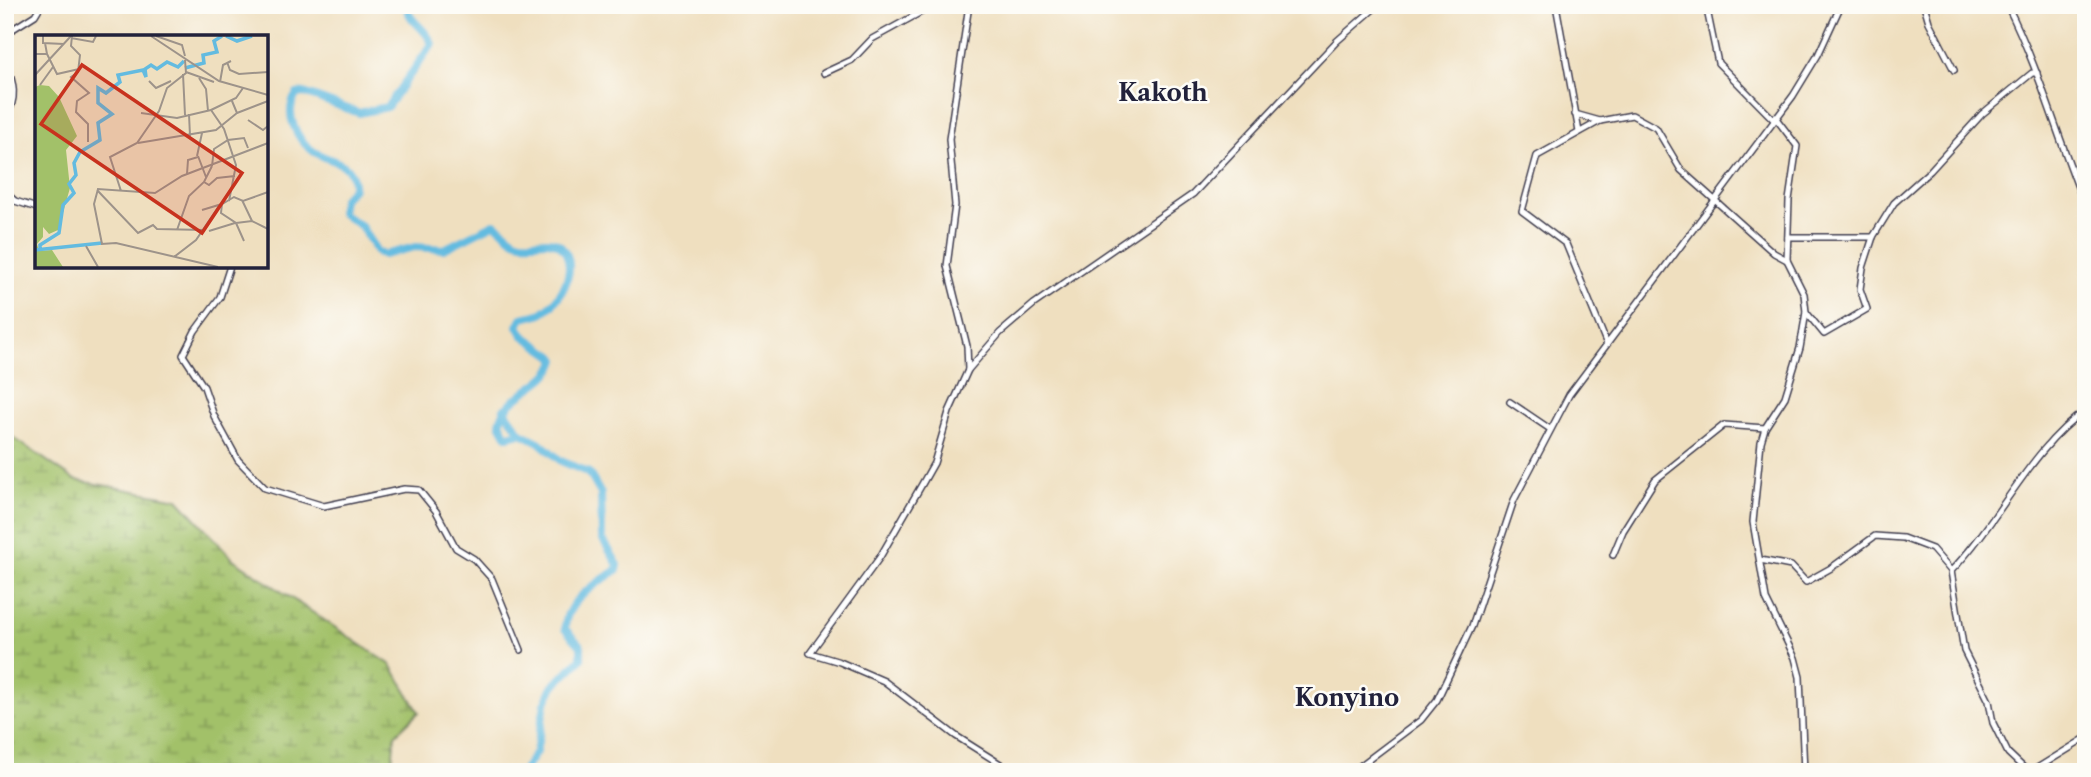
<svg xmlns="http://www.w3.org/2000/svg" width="2091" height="777" viewBox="0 0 2091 777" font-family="'Libre Caslon Text',serif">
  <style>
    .wetland { fill: url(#wetland-marsh); stroke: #627252; stroke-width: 2 }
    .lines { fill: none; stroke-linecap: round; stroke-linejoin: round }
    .river { stroke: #63bbe0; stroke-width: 8 }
    .minor-casing { stroke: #413e4f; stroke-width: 8 }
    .minor { stroke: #fff; stroke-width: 5 }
    .labels { text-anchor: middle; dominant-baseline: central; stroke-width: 5; stroke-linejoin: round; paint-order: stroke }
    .quarter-label { font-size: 24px; font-weight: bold; fill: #22223b; stroke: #fdfcf7 }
    .inset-river { fill: none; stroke: #63bbe0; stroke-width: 3.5 }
    .inset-road { fill: none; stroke: #9d938a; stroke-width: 2 }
    .view { fill: #c8321e; fill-opacity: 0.15; stroke: #c8321e; stroke-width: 3.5 }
    .inset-edge { fill: none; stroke: #22223b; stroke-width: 3.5 }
  </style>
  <defs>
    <pattern id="wetland-marsh" width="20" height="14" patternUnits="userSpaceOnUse" patternTransform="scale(1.75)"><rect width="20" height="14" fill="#a2c169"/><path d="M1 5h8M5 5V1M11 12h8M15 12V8" fill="none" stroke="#849c58"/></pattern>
  </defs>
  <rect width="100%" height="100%" fill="#fdfcf7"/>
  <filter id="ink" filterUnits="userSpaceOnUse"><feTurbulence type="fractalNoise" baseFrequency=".0143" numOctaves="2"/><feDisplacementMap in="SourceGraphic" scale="14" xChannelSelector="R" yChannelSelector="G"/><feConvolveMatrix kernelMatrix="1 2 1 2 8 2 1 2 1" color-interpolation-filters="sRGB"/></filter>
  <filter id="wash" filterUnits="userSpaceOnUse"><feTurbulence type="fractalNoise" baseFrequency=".00686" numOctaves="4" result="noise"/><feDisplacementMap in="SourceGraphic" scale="28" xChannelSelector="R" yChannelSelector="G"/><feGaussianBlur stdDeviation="1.57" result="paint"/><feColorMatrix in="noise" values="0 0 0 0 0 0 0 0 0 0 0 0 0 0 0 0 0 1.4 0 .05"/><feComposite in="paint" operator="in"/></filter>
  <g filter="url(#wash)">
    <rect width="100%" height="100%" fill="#efdfbf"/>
    <path class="wetland" d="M5,432L75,480L178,499L233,559L391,665L419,712L395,735L391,772H5Z"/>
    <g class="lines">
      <g class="river">
        <path d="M406,5C409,23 426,27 432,44L387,107L359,113L304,93L297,94C283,112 296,139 313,151C330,163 355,160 353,188L343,199L341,213L361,226L377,252L384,255L415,247L444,249L494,224C504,228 510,241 522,242C532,244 551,237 560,245C580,265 563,299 543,312C537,316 529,316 522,318L518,326L523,335L553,356L556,360C548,388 506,392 500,423L507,436L521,433L539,442L561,461L589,473L601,494L602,538L618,565L617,570C598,583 564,601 565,629L581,646V659L553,686L545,704L536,752L523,772"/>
        <path d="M504,409L521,433"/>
      </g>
    </g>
  </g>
  <g filter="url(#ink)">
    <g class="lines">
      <g class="minor-casing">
        <g id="minor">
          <path d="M969,5L949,139L955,205L947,266L967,346L968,370L949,412L934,463L921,486L880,557L810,653L840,662L884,681L956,736L1013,772"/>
          <path d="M1556,5L1579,132"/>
          <path d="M1706,5L1718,63L1774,120"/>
          <path d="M1924,5L1929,22L1954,70"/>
          <path d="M2007,5C2040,70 2058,140 2086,207"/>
          <path d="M5,34L35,15L41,5"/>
          <path d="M5,61C14,83 18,98 5,119"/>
          <path d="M824,73L852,60L872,39L934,5"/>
          <path d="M1575,114L1600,121"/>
          <path d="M1775,117L1797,146L1789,200L1787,260L1804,294L1806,312L1800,348L1785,397L1765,428L1761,442L1753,522L1766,599L1795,658L1800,677L1804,772"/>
          <path d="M5,192L15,201L37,208"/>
          <path d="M1788,237H1873"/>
          <path d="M230,266L220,297L195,331L183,355L204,387L214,416L238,460L265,488L324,506L404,489L419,490L436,511L456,548L474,559L492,579L521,650"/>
          <path d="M1806,312L1824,334L1867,309L1860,289L1863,268L1873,237L1894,203L1930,171L1982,114L2032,73H2037"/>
          <path d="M1606,342L1566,244L1522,211L1537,156L1600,121L1632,115L1656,128L1681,170L1774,253L1787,260"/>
          <path d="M968,370L1000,333L1034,304L1193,194L1337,41L1378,5"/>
          <path d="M1510,402L1550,429"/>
          <path d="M2086,420C2076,438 2080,458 2086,476"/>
          <path d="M1613,555L1623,531L1655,480L1724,425L1765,428"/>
          <path d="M1760,560L1791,566L1806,582L1831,568L1875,536L1903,538L1932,549L1951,571L1964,651L1989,701L1993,723L2008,753L2028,772"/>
          <path d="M1951,571C1999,522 2030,449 2086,410"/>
          <path d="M1352,772L1421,720L1437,700L1472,626L1514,500L1569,395L1793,96L1818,55L1841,5"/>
          <path d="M2031,772L2086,738"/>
          <path d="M2083,772L2086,764"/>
        </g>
      </g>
      <use href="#minor" class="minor"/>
    </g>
  </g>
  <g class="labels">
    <g class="quarter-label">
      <text x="1163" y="92">Kakoth</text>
      <text x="1347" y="697">Konyino</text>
    </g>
  </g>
  <g transform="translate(35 35)">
    <rect width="233" height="233" fill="#efdfbf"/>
    <path d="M5,50L14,51L24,62L42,101L31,115L35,153L23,195L14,199L8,192V202L2,209L4,216L17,215L28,232H0V52Z" fill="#a2c169"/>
    <path class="inset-river" d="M191,1L202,6L217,1M150,33L169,28L168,20L182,17L179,6L187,1M5,214V210L24,198L28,170L39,158L34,149L41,140L39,128L45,117L65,105L63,88L77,79L63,68V53L71,58L85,47L83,40L108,35L111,42L110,34L116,30L122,34L132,27L143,32L149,26M0,215L67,208"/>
    <path class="inset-road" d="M8,1V8L29,9M37,1L36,11L45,20L43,37L36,42L54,58L42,66L41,77L53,89V107M116,1L184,46L233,60M121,1L147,10L150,21M36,3L58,7L61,1M0,19H12L10,8M12,19L22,39L44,34M192,27L195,35L204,39L233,37M151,37L179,47M148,39L150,80M0,40L36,1M164,43L171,54L173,76M114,46L121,53L136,46M185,47L188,30L196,26M5,50L18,32M106,78L142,83L176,75M202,78L233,66M154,79L155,101M213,85L228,95L233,91M103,108L181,95L202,78L197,66M162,121L167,98M163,121L171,142M177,131L179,114L193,105L209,103L213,113M152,139L153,125L163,122M169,147L174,150L182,143L200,141M62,155L103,198L118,190L122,194L169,195M86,156L75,122L102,108L124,76L132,53L151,38L150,25M207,165L217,186M194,166L201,130L189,94L176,75L201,63L208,53M167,175L187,169L186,178L201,188L209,206M201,188L217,186L233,194M142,195L154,161L169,147L177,131M174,196L200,188M66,209L81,208L183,232M67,209L59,169L63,154L120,158L147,141L233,108M51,211L63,232M139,222L161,205L184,171L199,162L208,166L233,157"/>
    <path class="view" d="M47,30L207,138L167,198L6,89Z"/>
    <rect width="233" height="233" class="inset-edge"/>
  </g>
  <rect width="2091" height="777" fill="none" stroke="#fdfcf7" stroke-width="28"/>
</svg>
